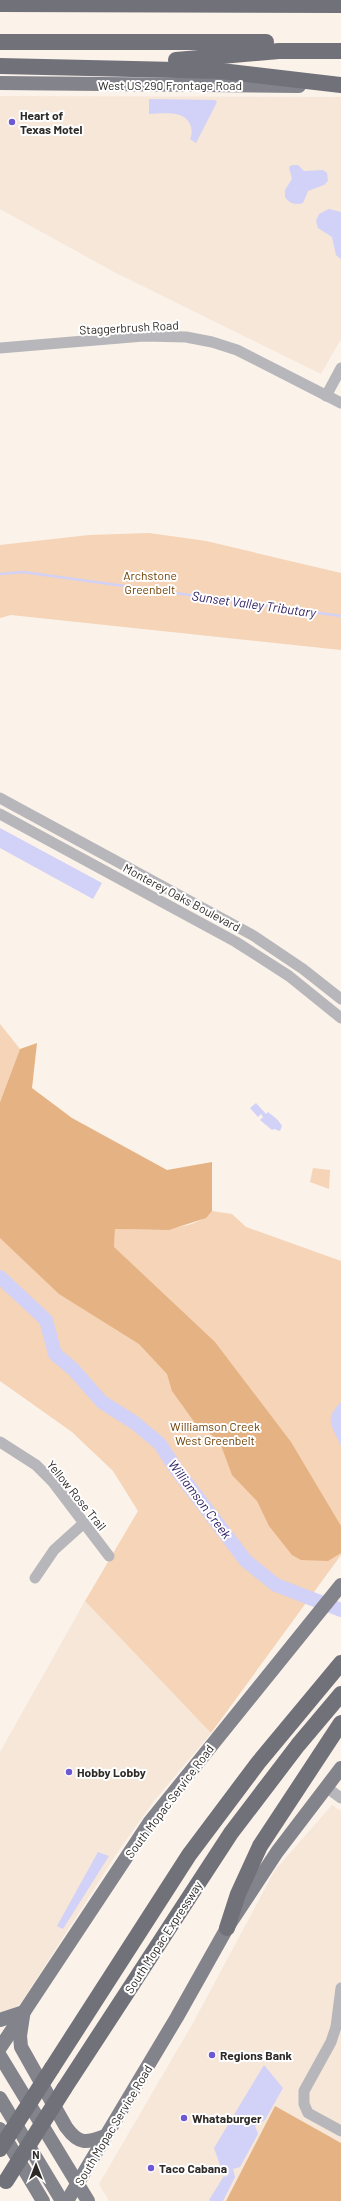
<svg xmlns="http://www.w3.org/2000/svg" width="341" height="2201" viewBox="0 0 341 2201" font-family="Barlow,sans-serif">
  <style>
    .built { fill: #f6e7d9 }
    .green { fill: #f5d4b7 }
    .forest { fill: #e5b283 }
    .water { fill: #d2d1f7 }
    .lines { fill: none; stroke-linecap: round; stroke-linejoin: round }
    .stream { stroke: #d2d1f7; stroke-width: 2.5 }
    .river { stroke: #d2d1f7; stroke-width: 14 }
    .minor { stroke: #b7b7bb; stroke-width: 11 }
    .major { stroke: #83838c; stroke-width: 14 }
    .highway { stroke: #71717a; stroke-width: 16 }
    .highway-bridge { stroke: #71717a; stroke-width: 16 }
    .poi-dot { fill: #6e59d3; stroke: #fff; stroke-width: 1.5 }
    .labels { text-anchor: middle; dominant-baseline: central; stroke-width: 4; stroke-linejoin: round; paint-order: stroke }
    .street-label { font-size: 12px; fill: #2d2926; stroke: #fff }
    .poi-label { font-size: 12px; font-weight: bold; fill: #2d2926; stroke: #fff; text-anchor: start }
    .park-label { font-size: 12px; fill: #704105; stroke: #fff }
    .water-label { font-size: 13px; font-style: italic; fill: #2b1c61; stroke: #fff }
  </style>
  <rect width="100%" height="100%" fill="#fbf2ea"/>
  <g class="built">
    <path d="M0,96L341,97V339L321,374L114,272L0,209Z"/>
    <path d="M85,1601L211,1733L154,1801L121,1847L21,2003L12,2010L0,2013V1752Z"/>
    <path d="M332,1805L341,1811V2143L275,2107L226,2201H109L99,2184L193,2023L275,1870Z"/>
  </g>
  <g class="green">
    <path d="M149,533L206,541L341,573V650L11,615L0,618V545L89,535Z"/>
    <path d="M0,1024L20,1049L0,1102Z"/>
    <path d="M313,1168L330,1170L329,1189L310,1182Z"/>
    <path d="M0,1174L114,1246L115,1229C143,1229 192,1234 212,1211L232,1214L246,1227L341,1261V1555L211,1733L85,1601L138,1511L113,1471L72,1432L0,1381Z"/>
  </g>
  <g class="forest">
    <path d="M37,1043L32,1088L72,1118L167,1170L212,1162V1211L206,1218L169,1230L115,1229L114,1247L215,1342L291,1442L341,1526V1553L328,1561L301,1560L292,1555L269,1526L257,1501L232,1475L219,1440L195,1423L172,1391L167,1374L139,1344L59,1294L0,1238V1102L20,1049Z"/>
    <path d="M275,2106L341,2143V2201H226Z"/>
  </g>
  <g class="water">
    <path d="M149,99L215,100L217,102L196,143L190,139C192,135 192,131 191,127C186,109 163,114 149,114Z"/>
    <path d="M292,165H298L304,171L323,170L327,173L328,181L324,185L308,191L303,203C294,205 290,204 285,197V190L292,179L289,167Z"/>
    <path d="M329,209L341,212V259L336,255L332,237L318,228L316,221L319,214Z"/>
    <path d="M0,828L102,883L93,899L0,848Z"/>
    <path d="M256,1103L266,1114L268,1112C274,1117 278,1119 282,1126L280,1131L274,1129L272,1130L260,1120L263,1117L261,1114L258,1117L250,1108Z"/>
    <path d="M341,1402V1446C332,1425 323,1420 341,1402Z"/>
    <path d="M98,1852L109,1856L63,1929L57,1926Z"/>
    <path d="M264,2065L283,2088L265,2120L255,2126L258,2134L240,2167L233,2169L235,2177L223,2201H210L209,2200L224,2176L226,2177L228,2175L221,2168L214,2148Z"/>
  </g>
  <g class="lines">
    <path class="stream" d="M0,574L23,572L341,616"/>
    <path class="river" d="M0,1277L46,1320L55,1354L73,1369L102,1402L135,1423L160,1444L176,1469L246,1561L276,1585L341,1610"/>
    <g class="minor">
      <path d="M0,348L144,336L186,337L212,342L237,350L341,403"/>
      <path d="M326,396L341,368"/>
      <path d="M0,798L254,936L303,969L341,999"/>
      <path d="M0,814L236,942L289,976L341,1018"/>
      <path d="M0,1442L36,1465L52,1481L109,1556"/>
      <path d="M35,1578L54,1550L84,1523"/>
      <path d="M326,1787L341,1798"/>
      <path d="M341,1988L336,2027L331,2042L304,2091V2104L308,2113L341,2131"/>
    </g>
    <g class="major">
      <path d="M0,83L299,86"/>
      <path d="M23,2016L20,2036L21,2047L66,2127C79,2145 86,2143 105,2136"/>
      <path d="M0,2020L24,2012"/>
      <path d="M0,2048L149,1823L341,1585"/>
      <path d="M0,2056L88,2201"/>
      <path d="M0,2098L62,2201"/>
      <path d="M0,2129L43,2201"/>
      <path d="M67,2201L177,2017L227,1928L277,1852L341,1768"/>
    </g>
    <g class="highway">
      <path d="M0,4L341,5"/>
      <path d="M0,42H266"/>
      <path d="M176,60L279,51H341"/>
      <path d="M0,66L221,71L341,85"/>
      <path d="M227,1928L238,1894L260,1846L341,1723"/>
      <path d="M52,2068L189,1855L258,1763L341,1663"/>
      <path d="M64,2089L231,1833L298,1745L341,1694"/>
    </g>
    <g class="highway-bridge">
      <path d="M0,2149L52,2068"/>
      <path d="M6,2181L64,2089"/>
    </g>
  </g>
  <g class="poi-dot">
    <circle cx="12" cy="122" r="4"/>
    <circle cx="69" cy="1772" r="4"/>
    <circle cx="212" cy="2055" r="4"/>
    <circle cx="184" cy="2118" r="4"/>
    <circle cx="151" cy="2168" r="4"/>
  </g>
  <g class="labels">
    <g class="street-label">
      <text x="170" y="85">West US 290 Frontage Road</text>
      <text transform="translate(129 327) rotate(-3)">Staggerbrush Road</text>
      <text transform="translate(182 897) rotate(28)">Monterey Oaks Boulevard</text>
      <text transform="translate(77 1495) rotate(51)">Yellow Rose Trail</text>
      <text transform="translate(169 1801) rotate(-53)">South Mopac Service Road</text>
      <text transform="translate(163 1937) rotate(-57)">South Mopac Expressway</text>
      <text transform="translate(113 2125) rotate(-59)">South Mopac Service Road</text>
    </g>
    <g class="poi-label">
      <text x="20" y="115">Heart of<tspan x="20" dy="14">Texas Motel</tspan></text>
      <text x="77" y="1772">Hobby Lobby</text>
      <text x="220" y="2055">Regions Bank</text>
      <text x="192" y="2118">Whataburger</text>
      <text x="159" y="2168">Taco Cabana</text>
    </g>
    <g class="park-label">
      <text x="150" y="575">Archstone<tspan x="150" dy="14">Greenbelt</tspan></text>
      <text x="215" y="1426">Williamson Creek<tspan x="215" dy="14">West Greenbelt</tspan></text>
    </g>
    <g class="water-label">
      <text transform="translate(254 604) rotate(8)">Sunset Valley Tributary</text>
      <text transform="translate(200 1499) rotate(53)">Williamson Creek</text>
    </g>
  </g>
  <g transform="translate(36 2165)" stroke="#ffffff" stroke-width="3" paint-order="stroke">
  <path d="M0-3L7 15L0 10L-7 15Z" fill="#2d2926"/>
  <text y="-6" font-size="11" font-weight="bold" text-anchor="middle" fill="#2d2926">N</text>
  </g>
</svg>
